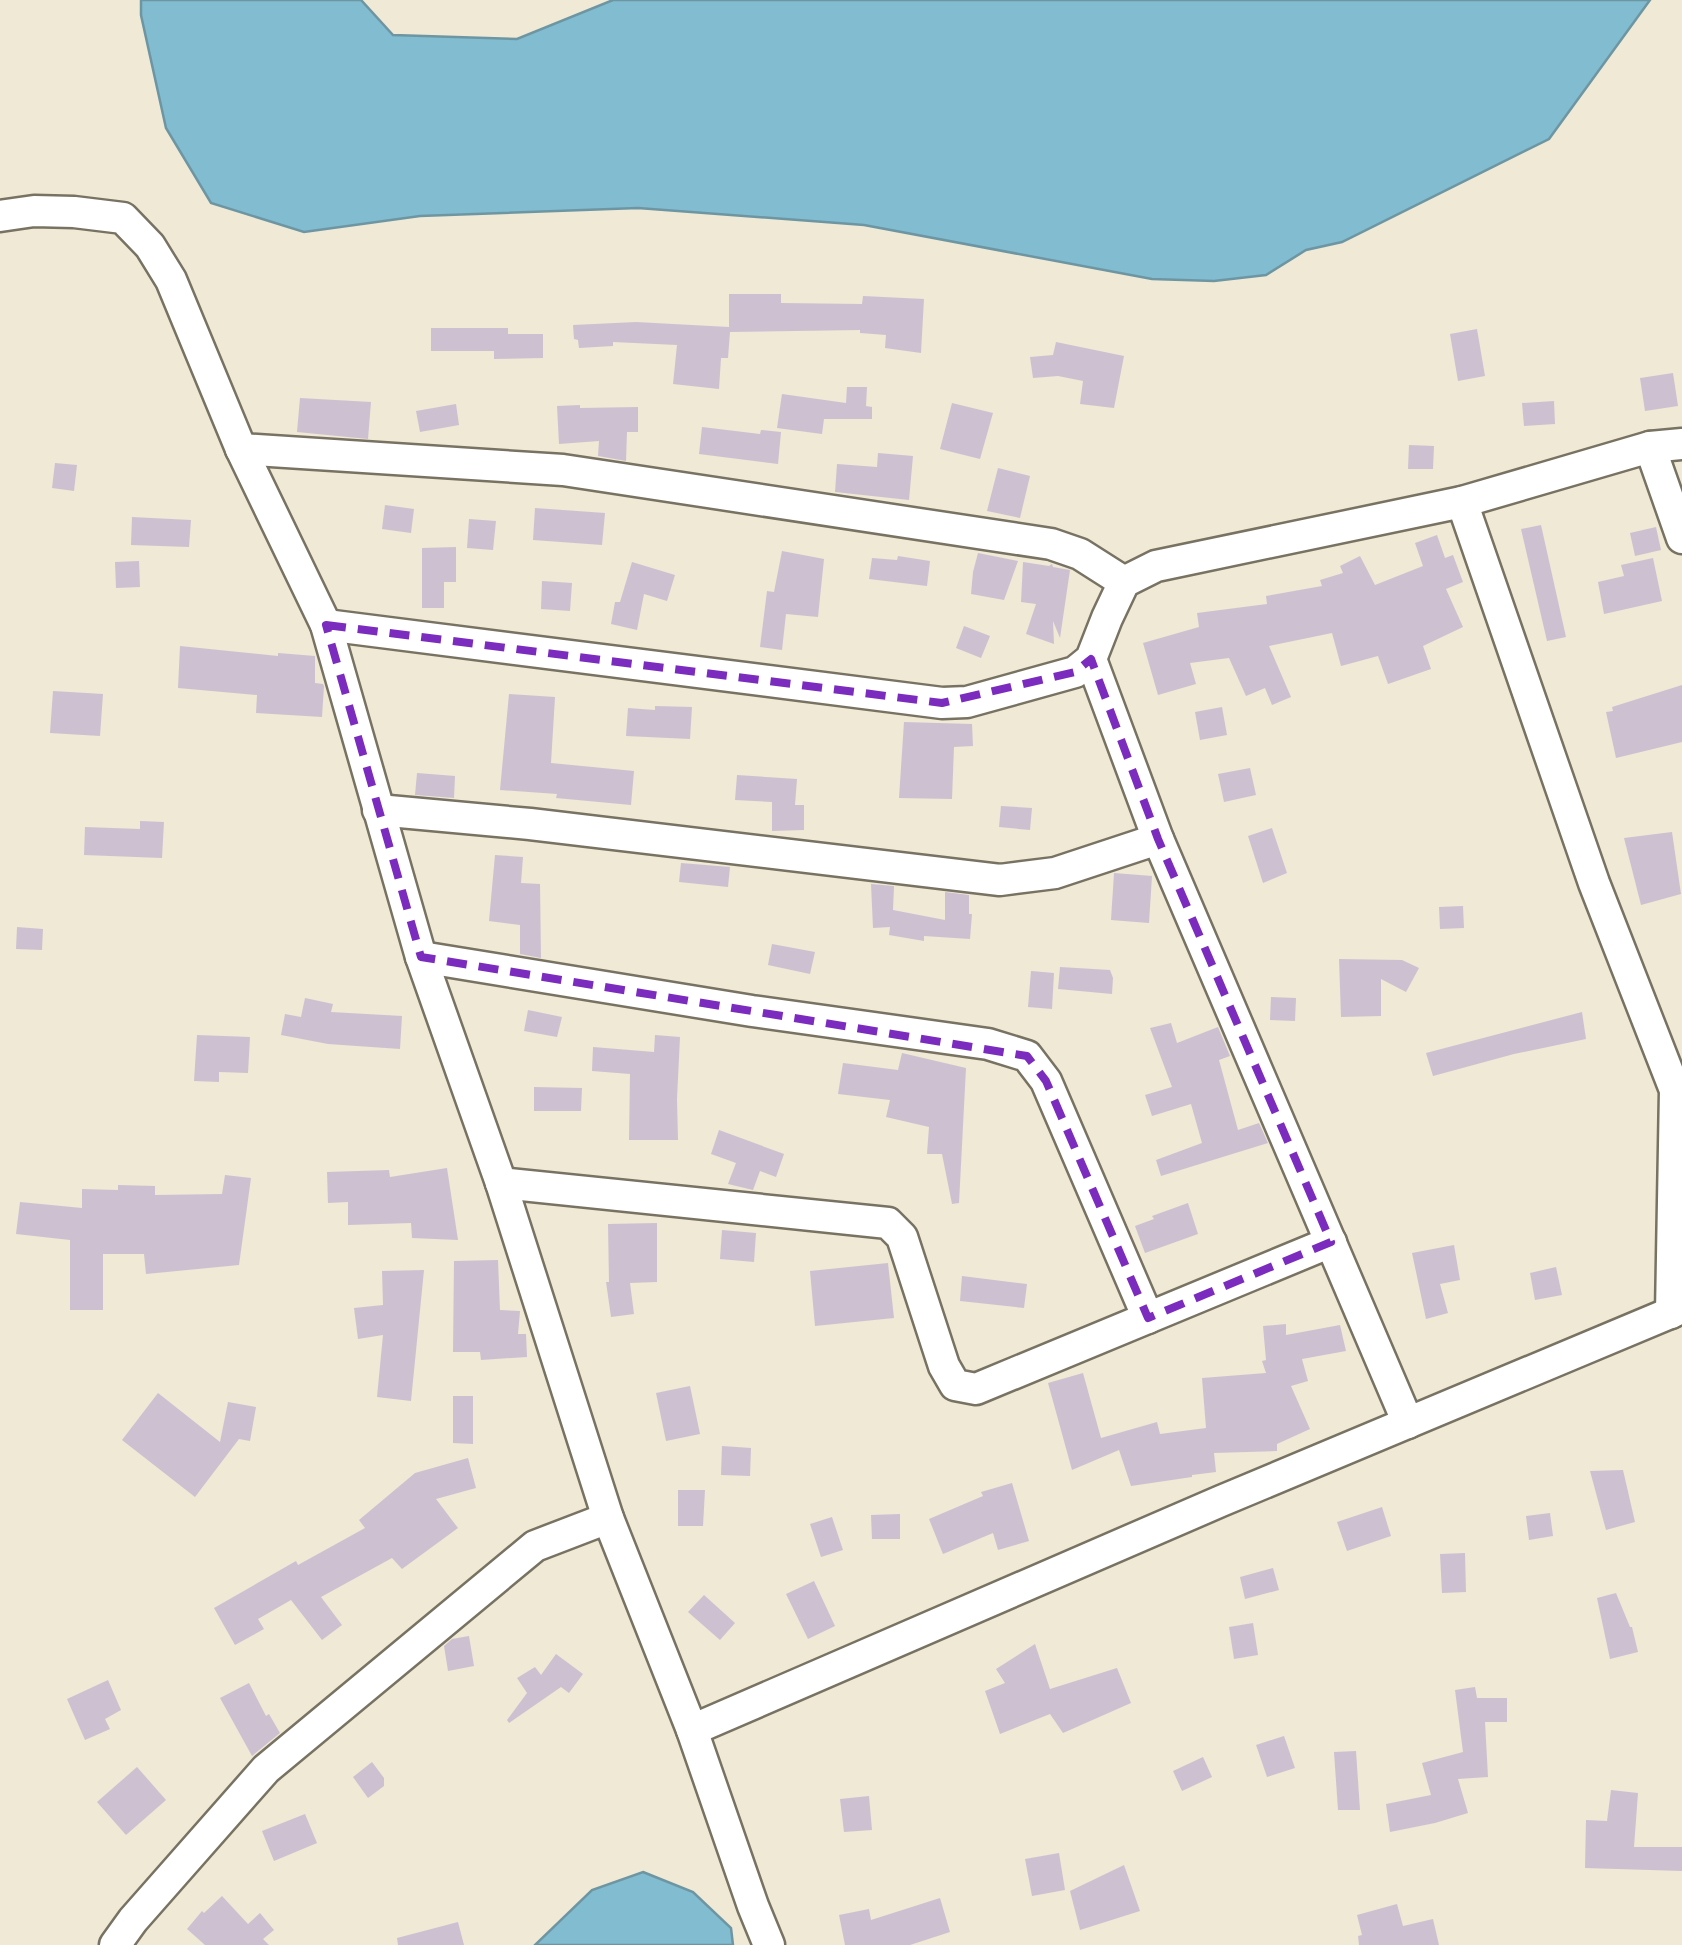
<svg xmlns="http://www.w3.org/2000/svg" width="1682" height="1945" viewBox="0 0 1682 1945" font-family="Rubik,sans-serif">
  <style>
    .water { fill: #81bcd1; stroke: #6d96a2; stroke-width: 2.5 }
    .building { fill: #cdc1d1 }
    .lines { fill: none; stroke-linecap: round; stroke-linejoin: round }
    .minor-casing { stroke: #787262; stroke-width: 35 }
    .minor { stroke: #fff; stroke-width: 30 }
    .marked { fill: none; stroke: #7b2cbf; stroke-width: 8; stroke-dasharray: 20 12; stroke-linejoin: round }
  </style>
  <rect width="100%" height="100%" fill="#efe9d6"/>
  <g class="water">
    <path d="M141,0H361L393,35L517,39L613,0H1650L1549,139L1342,242L1306,250L1266,275L1214,281L1152,279L864,225L638,208L420,216L304,232L211,203L166,128L141,15Z"/>
    <path d="M643,1872L693,1892L731,1928L733,1945H535L592,1890Z"/>
  </g>
  <g class="building">
    <path d="M729,294H781V303L862,304L863,296L924,299L921,353L885,348L886,335L860,333V330L730,332L728,358H721L719,389L673,384L677,345L613,342V346L579,348L578,340L574,339L573,325L636,322L729,327Z"/>
    <path d="M431,328H508V334H543V358L494,359V351H431Z"/>
    <path d="M1477,329L1485,376L1458,381L1450,334Z"/>
    <path d="M1056,342L1124,356L1114,408L1080,404L1083,381L1058,376L1033,378L1030,357L1053,355Z"/>
    <path d="M1673,373L1678,406L1645,411L1640,378Z"/>
    <path d="M847,387H867L866,406L872,407V419H824L822,434L777,428L782,394L846,403Z"/>
    <path d="M300,398L371,402L368,439L297,432Z"/>
    <path d="M1554,401L1555,424L1524,426L1522,403Z"/>
    <path d="M952,403L993,413L980,459L940,449Z"/>
    <path d="M456,404L459,425L420,432L416,411Z"/>
    <path d="M580,405V408L638,407V432H627L626,461L598,456L599,441L559,444L557,406Z"/>
    <path d="M702,427L760,434L761,430L781,432L778,464L699,454Z"/>
    <path d="M1409,445L1434,446L1433,469H1408Z"/>
    <path d="M878,453L913,456L909,500L835,492L837,464L877,467Z"/>
    <path d="M55,463L77,465L74,491L52,488Z"/>
    <path d="M998,468L1030,476L1020,518L987,511Z"/>
    <path d="M385,505L414,509L411,533L382,529Z"/>
    <path d="M535,508L605,513L602,545L533,540Z"/>
    <path d="M132,517L191,520L189,547L131,545Z"/>
    <path d="M469,519L496,521L493,550L467,548Z"/>
    <path d="M1541,525L1566,637L1547,641L1521,529Z"/>
    <path d="M1656,527L1661,550L1635,556L1630,533Z"/>
    <path d="M1437,535L1445,558L1453,555L1463,582L1446,589L1463,627L1423,646L1431,669L1388,684L1378,656L1341,666L1332,633L1269,646L1291,697L1272,705L1265,688L1246,696L1229,658L1190,663L1196,684L1158,695L1143,643L1199,627L1197,613L1267,604L1266,596L1322,586L1320,580L1343,573L1340,566L1360,556L1375,585L1423,566L1415,543Z"/>
    <path d="M456,547V582H444V608H422V548Z"/>
    <path d="M782,551L824,559L818,617L786,614L782,650L760,647L767,591L774,592Z"/>
    <path d="M978,553L1018,561L1004,600L971,594L973,572Z"/>
    <path d="M898,556L930,561L927,586L869,579L872,558L897,560Z"/>
    <path d="M1653,558L1662,601L1604,614L1598,582L1624,576L1621,565Z"/>
    <path d="M139,561L140,587L116,588L115,562Z"/>
    <path d="M632,562L675,575L667,601L644,594L637,630L611,624L615,602H620Z"/>
    <path d="M1023,562L1049,566L1052,564L1053,567L1070,570L1060,638L1053,621L1054,644L1026,634L1036,604L1021,602Z"/>
    <path d="M542,581L572,583L570,611L541,609Z"/>
    <path d="M964,626L990,636L981,658L956,648Z"/>
    <path d="M180,646L278,656V653L315,656V683L323,684L324,686L322,717L256,713L257,695L178,688Z"/>
    <path d="M1682,685V742L1616,758L1606,712L1613,711L1612,707Z"/>
    <path d="M53,691L103,694L100,736L50,733Z"/>
    <path d="M509,694L555,697L551,763L634,771L631,805L556,798L557,794L500,790Z"/>
    <path d="M655,706L692,707L690,739L626,736L628,708L655,710Z"/>
    <path d="M1222,707L1227,735L1200,740L1195,712Z"/>
    <path d="M904,722L972,724L973,746L954,747L952,799L899,798Z"/>
    <path d="M1250,768L1256,795L1224,802L1218,774Z"/>
    <path d="M417,773L455,776L454,798L415,795Z"/>
    <path d="M737,775L797,779L795,805H804V830L772,831V802L735,800Z"/>
    <path d="M1001,806L1032,808L1030,830L999,827Z"/>
    <path d="M140,821L164,822L162,858L84,855L85,827L140,829Z"/>
    <path d="M1272,828L1287,873L1263,883L1248,836Z"/>
    <path d="M1672,832L1681,894L1641,905L1624,838Z"/>
    <path d="M495,855L523,857L521,883L540,884L541,958L520,954V925L489,921Z"/>
    <path d="M681,863L730,867L728,887L679,882Z"/>
    <path d="M1114,873L1152,876L1149,923L1111,920Z"/>
    <path d="M871,884L894,886L893,910L945,920V892L969,895V914H972L970,939L924,936V941L889,935L890,927L873,928Z"/>
    <path d="M1463,906L1464,928L1440,929L1439,907Z"/>
    <path d="M17,927L43,929L42,950L16,949Z"/>
    <path d="M772,944L815,952L810,974L768,965Z"/>
    <path d="M1339,959L1402,960L1419,968L1406,992L1381,979V1016L1341,1017Z"/>
    <path d="M1060,967L1110,970L1113,978L1112,994L1058,989Z"/>
    <path d="M1031,971L1054,973L1052,1009L1028,1007Z"/>
    <path d="M1271,997L1296,998L1295,1021L1270,1020Z"/>
    <path d="M305,998L333,1004L331,1012L402,1016L400,1049L328,1044L281,1035L285,1014L301,1017Z"/>
    <path d="M528,1010L562,1017L557,1037L524,1031Z"/>
    <path d="M1582,1012L1586,1039L1514,1054L1433,1076L1426,1053Z"/>
    <path d="M1171,1023L1177,1043L1218,1027L1230,1056L1219,1060L1238,1130L1259,1123L1268,1143L1161,1176L1156,1160L1202,1143L1191,1104L1152,1116L1145,1095L1172,1087L1150,1028Z"/>
    <path d="M197,1035L250,1037L248,1073L219,1072V1082L194,1081Z"/>
    <path d="M655,1035L680,1037L677,1099L678,1140H629L630,1074L592,1071L593,1047L654,1052Z"/>
    <path d="M902,1053L966,1068L959,1203L952,1204L942,1154H927L929,1127L886,1117L890,1100L838,1094L843,1063L898,1070Z"/>
    <path d="M534,1087L582,1088L581,1111H534Z"/>
    <path d="M719,1130L784,1154L776,1177L760,1171L753,1190L728,1184L736,1163L711,1154Z"/>
    <path d="M447,1168L458,1240L412,1238L411,1223L348,1225V1202L328,1203L327,1172L389,1170L390,1177Z"/>
    <path d="M225,1175L251,1178L239,1265L146,1274L144,1254H103V1310H70V1240L16,1234L20,1202L82,1208V1189L118,1190V1185L155,1186V1195L222,1194Z"/>
    <path d="M1188,1203L1198,1234L1145,1253L1135,1226L1154,1219L1152,1216Z"/>
    <path d="M657,1223V1282L630,1283L634,1314L611,1317L606,1282H609L608,1224Z"/>
    <path d="M722,1230L756,1233L754,1262L720,1259Z"/>
    <path d="M1454,1245L1460,1280L1440,1284L1448,1313L1426,1319L1412,1253Z"/>
    <path d="M498,1260L500,1310L520,1311L518,1334H526L527,1357L481,1360L480,1352H453L454,1261Z"/>
    <path d="M888,1263L894,1318L815,1326L810,1271Z"/>
    <path d="M1556,1267L1562,1295L1535,1300L1530,1273Z"/>
    <path d="M424,1270L411,1401L377,1397L383,1335L358,1339L354,1308L383,1305L382,1271Z"/>
    <path d="M962,1276L1027,1284L1024,1308L960,1301Z"/>
    <path d="M1286,1324V1335L1340,1325L1346,1351L1302,1359L1308,1381L1291,1386L1310,1429L1277,1444V1451L1214,1453L1216,1472L1192,1475V1477L1131,1486L1119,1450L1072,1470L1048,1383L1083,1373L1101,1438L1157,1422L1160,1434L1206,1428L1202,1378L1266,1373L1262,1361L1266,1360L1263,1326Z"/>
    <path d="M690,1386L700,1434L666,1441L656,1393Z"/>
    <path d="M158,1393L220,1442L228,1402L256,1407L250,1441L239,1439L195,1497L122,1440Z"/>
    <path d="M453,1396H473V1444L453,1443Z"/>
    <path d="M722,1446L751,1448L750,1476L721,1475Z"/>
    <path d="M468,1458L476,1488L436,1499L458,1528L402,1569L392,1558L321,1597L342,1625L322,1640L291,1600L258,1619L264,1629L235,1645L214,1608L296,1561L298,1565L365,1528L359,1520L415,1473Z"/>
    <path d="M1623,1470L1635,1522L1606,1530L1590,1471Z"/>
    <path d="M1012,1483L1029,1541L998,1550L993,1533L943,1554L929,1519L983,1496L981,1492Z"/>
    <path d="M678,1490H705L703,1526H678Z"/>
    <path d="M1382,1507L1391,1536L1347,1551L1337,1522Z"/>
    <path d="M1550,1513L1553,1536L1529,1540L1526,1516Z"/>
    <path d="M900,1514V1539H872L871,1515Z"/>
    <path d="M832,1517L843,1550L821,1557L810,1524Z"/>
    <path d="M1465,1553L1466,1592L1442,1593L1440,1554Z"/>
    <path d="M1273,1568L1279,1590L1245,1599L1240,1577Z"/>
    <path d="M814,1581L835,1626L808,1639L786,1594Z"/>
    <path d="M1616,1593L1630,1627H1632L1638,1652L1610,1659L1597,1598Z"/>
    <path d="M704,1595L735,1623L720,1640L688,1612Z"/>
    <path d="M1253,1623L1258,1655L1234,1659L1229,1627Z"/>
    <path d="M469,1636L474,1666L448,1671L444,1646L452,1639Z"/>
    <path d="M1035,1644L1050,1689L1117,1668L1131,1703L1063,1733L1050,1714L1000,1734L985,1691L1005,1683L996,1669Z"/>
    <path d="M556,1654L583,1674L569,1693L561,1687L509,1723L507,1720L527,1693L517,1678L535,1667L541,1675Z"/>
    <path d="M108,1680L121,1710L105,1719L110,1729L85,1740L67,1699Z"/>
    <path d="M249,1683L266,1716L269,1714L280,1733L252,1756L220,1698Z"/>
    <path d="M1475,1687L1477,1698H1507V1722H1485L1488,1777L1458,1779L1468,1813L1435,1823L1390,1832L1386,1804L1431,1795L1422,1763L1463,1752L1455,1690Z"/>
    <path d="M1284,1736L1295,1768L1267,1777L1256,1745Z"/>
    <path d="M1356,1751L1360,1810H1338L1334,1752Z"/>
    <path d="M1203,1757L1212,1777L1182,1791L1173,1771Z"/>
    <path d="M372,1762L384,1778V1786L368,1798L353,1777Z"/>
    <path d="M137,1767L166,1800L126,1835L97,1802Z"/>
    <path d="M1611,1790L1638,1793L1634,1847H1682V1871L1585,1868L1586,1820L1607,1821Z"/>
    <path d="M869,1796L872,1830L844,1832L840,1799Z"/>
    <path d="M305,1814L317,1843L274,1861L262,1831Z"/>
    <path d="M1059,1853L1065,1890L1032,1896L1025,1859Z"/>
    <path d="M1124,1865L1140,1911L1080,1930L1070,1891Z"/>
    <path d="M222,1896L248,1924L260,1913L274,1930L263,1939L269,1945H205L187,1929L202,1911L204,1913Z"/>
    <path d="M940,1898L950,1932L910,1945H845L839,1915L869,1909L871,1920Z"/>
    <path d="M1397,1904L1403,1926L1433,1919L1439,1945H1359L1358,1936L1362,1935L1357,1915Z"/>
    <path d="M458,1922L464,1945H398L397,1938Z"/>
  </g>
  <g class="lines">
    <g class="minor-casing">
      <g id="minor">
        <path d="M0,216L34,211L74,212L123,218L150,246L171,280L241,449L326,625L421,957L501,1183L608,1518L692,1730L753,1906L769,1945"/>
        <path d="M1650,447L1682,538"/>
        <path d="M241,449L563,470L1051,544L1080,554L1124,582"/>
        <path d="M1462,502L1594,883L1675,1090L1671,1313"/>
        <path d="M326,625L942,703L967,702L1075,672L1091,659L1107,618L1124,582L1156,566L1462,502L1650,447L1682,444"/>
        <path d="M1091,659L1158,839L1408,1423"/>
        <path d="M378,810L530,824L1000,880L1055,873L1158,839"/>
        <path d="M421,957L752,1011L988,1044L1027,1056L1046,1081L1148,1318"/>
        <path d="M501,1183L888,1223L902,1237L944,1366L955,1385L976,1389L1331,1242"/>
        <path d="M692,1730L1221,1501L1682,1308"/>
        <path d="M115,1945L133,1920L266,1769L535,1546L608,1518"/>
      </g>
    </g>
    <use href="#minor" class="minor"/>
  </g>
  <path class="marked" d="M326,625L942,703L1075,672L1091,659L1158,839L1331,1242L1148,1318L1046,1081L1027,1056L421,957Z"/>
</svg>
